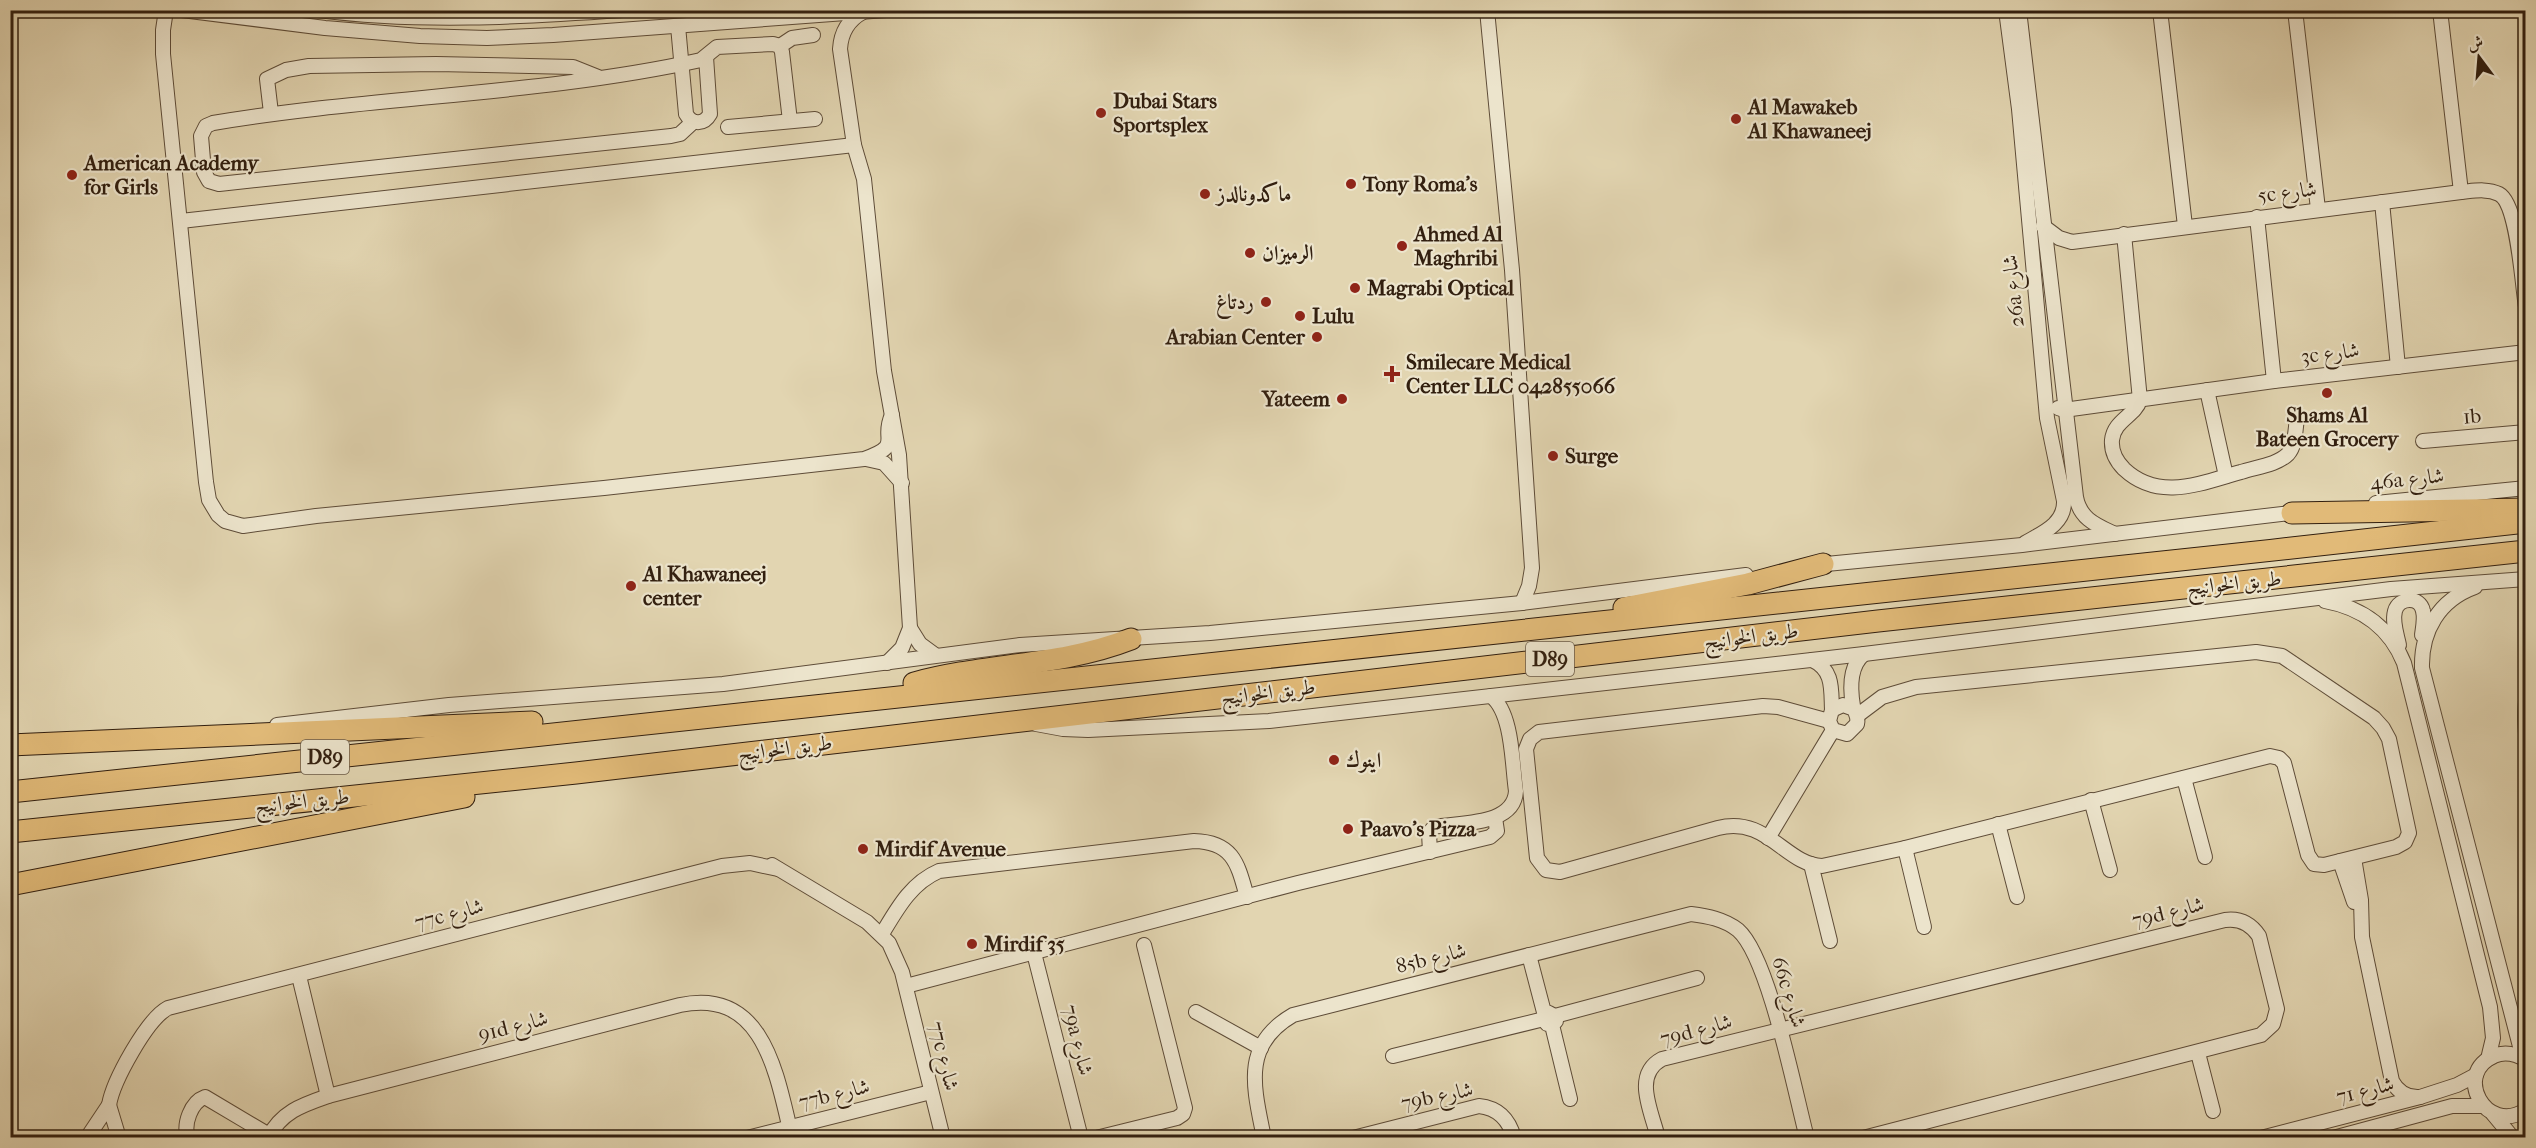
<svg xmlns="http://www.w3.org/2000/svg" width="2536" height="1148" viewBox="0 0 2536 1148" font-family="'IM FELL French Canon',Amiri,serif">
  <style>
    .green { fill: #b0be8e; stroke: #716e4e; stroke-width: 1.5 }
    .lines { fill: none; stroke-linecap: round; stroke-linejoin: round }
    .minor-casing { stroke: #5e4c38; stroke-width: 16 }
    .highway-casing { stroke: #321f0f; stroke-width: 23 }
    .minor { stroke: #ece4cc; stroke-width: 14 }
    .highway { stroke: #e1ba78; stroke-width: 21 }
    .poi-dot { fill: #8f2418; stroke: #ece4cc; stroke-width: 2 }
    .labels { text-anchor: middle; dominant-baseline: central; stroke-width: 4.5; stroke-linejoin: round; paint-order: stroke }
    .shield { fill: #ece4cc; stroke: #6a5a48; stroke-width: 1.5 }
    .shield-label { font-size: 20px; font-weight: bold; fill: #321f0f }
    .poi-label { font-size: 21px; font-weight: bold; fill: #321f0f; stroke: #ece4cc; text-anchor: start }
    .street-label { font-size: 21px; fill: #321f0f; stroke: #ece4cc }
  </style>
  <rect width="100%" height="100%" fill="#e2d5b1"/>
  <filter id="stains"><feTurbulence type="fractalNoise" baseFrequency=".00333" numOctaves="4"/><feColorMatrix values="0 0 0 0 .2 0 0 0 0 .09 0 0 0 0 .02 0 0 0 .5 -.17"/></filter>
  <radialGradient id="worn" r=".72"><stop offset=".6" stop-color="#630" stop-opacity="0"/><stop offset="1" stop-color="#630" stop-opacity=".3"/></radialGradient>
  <path class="green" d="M2525,683V776C2521,753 2511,703 2525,683Z"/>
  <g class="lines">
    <g class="minor-casing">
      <g id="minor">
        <path d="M166,10L163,30V54L206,482L209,500L218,515L225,521L243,526L316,516L604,488L864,459C904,445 880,440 892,415"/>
        <path d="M182,10L325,28L420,36L487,38L553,35L886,10"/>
        <path d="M318,10C419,23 521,17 623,10"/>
        <path d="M1487,10L1512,270L1532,568L1529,586L1522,603"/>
        <path d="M2006,10L2019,109L2047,418L2064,501C2065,524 2042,533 2025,543"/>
        <path d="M2019,10L2076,497C2080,519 2096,525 2115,534"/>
        <path d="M2160,10L2185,226"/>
        <path d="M2295,10L2318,209"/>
        <path d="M2440,10L2461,192"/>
        <path d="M863,12C848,20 841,32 840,49L854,145L864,179L884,371L899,455L910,628L902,648L887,663"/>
        <path d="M678,26L686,114C692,125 704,125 710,114L706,57"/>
        <path d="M780,46L792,38L813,35"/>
        <path d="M271,113L267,79L286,70L309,66L436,64L573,67L598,77"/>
        <path d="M693,122L680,134L671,136L219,184L209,181L204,172L201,136L206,126L213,123C373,96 542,95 701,60L717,47L773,44L780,46L782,52L790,121"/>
        <path d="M728,127L815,119"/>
        <path d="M2382,202L2398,367"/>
        <path d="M2257,217L2274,381"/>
        <path d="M181,221L854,145"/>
        <path d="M2043,226L2059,238L2072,242L2461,192C2473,191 2487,188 2499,194C2518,204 2522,284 2526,307"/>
        <path d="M2124,234L2140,400C2135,416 2114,420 2112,440C2111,452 2116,461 2124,469C2159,502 2201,483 2241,472C2256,467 2277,465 2288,454C2296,445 2295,430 2297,419"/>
        <path d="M2207,390L2226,476"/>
        <path d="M2058,408L2064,410L2274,381L2526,352"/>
        <path d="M2423,441L2526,432"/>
        <path d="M866,459L884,463L902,483"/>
        <path d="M2376,503L2526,488"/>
        <path d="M1816,565L2022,545L2298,512"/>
        <path d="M2475,587C2439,600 2421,631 2422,668L2523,1058"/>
        <path d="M2325,601C2363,608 2390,628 2404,663L2490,1007L2493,1038L2488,1059"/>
        <path d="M910,628L920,644L935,655"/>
        <path d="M2399,645C2397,635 2392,622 2395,611C2399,597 2420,596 2423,611C2425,618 2423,627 2422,635"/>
        <path d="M1812,660C1834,670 1831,690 1832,710"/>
        <path d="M1854,709L1843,705L1832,710L1829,721L1833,730L1847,734L1857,724C1859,716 1855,713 1853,706C1850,688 1849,666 1864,654"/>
        <path d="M1829,721L1778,707L1763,706L1539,732L1530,739L1526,749L1537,858L1546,870L1560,872L1718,828C1766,815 1786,865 1822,866L1905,848L2270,756L2279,758L2284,763L2308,855L2314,864L2324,865L2396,847L2405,842L2409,833L2389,739L2383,728L2374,718L2282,656L2256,652L1916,687L1882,697L1858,715"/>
        <path d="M1036,724L1063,729L1088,730L1269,721L1864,654L2391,589L2526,579"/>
        <path d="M277,725L449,705L723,684L1020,645L1210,633L1522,603L1746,575"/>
        <path d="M2184,778L2205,857"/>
        <path d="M2091,800L2110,870"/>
        <path d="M1998,824L2017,897"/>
        <path d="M1768,838L1833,730"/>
        <path d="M1905,848L1924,927"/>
        <path d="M1430,852L1429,833L1434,827C1461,822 1514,826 1516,791C1512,765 1513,713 1491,696"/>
        <path d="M2354,858L2361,900L2362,937L2392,1081C2398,1092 2407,1098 2420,1097"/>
        <path d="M2340,861L2354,902"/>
        <path d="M1811,864L1830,941"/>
        <path d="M772,865L867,922L889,943L902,972L943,1138"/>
        <path d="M882,934C897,909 911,883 939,871L1194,841C1234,842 1238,865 1247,897"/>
        <path d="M1034,953L1081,1138"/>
        <path d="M1529,955L1545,1016"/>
        <path d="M299,976L328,1096"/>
        <path d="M906,986L1298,883L1490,837L1497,831L1495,818"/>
        <path d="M1196,1012L1261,1048"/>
        <path d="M1555,1016L1697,978"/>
        <path d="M1552,1025L1547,1024L1544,1019L1549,1013L1556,1017V1021L1552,1025L1570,1099"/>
        <path d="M2198,1053L2213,1111"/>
        <path d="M1393,1056L1544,1019"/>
        <path d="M2526,1060C2516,1054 2505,1051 2494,1056C2453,1073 2485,1136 2526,1110"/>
        <path d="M109,1105C113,1081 147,1019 168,1008L722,866L750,863L778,869"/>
        <path d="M2493,1114L2513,1138"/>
        <path d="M87,1138L109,1105L119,1138"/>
        <path d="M188,1138C183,1124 191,1102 205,1097L269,1135"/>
        <path d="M268,1138C281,1112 302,1105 328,1096L680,1005C765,987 777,1077 792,1138"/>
        <path d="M747,1138L931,1092"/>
        <path d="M1096,1138L1177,1118L1183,1114L1185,1108L1144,945"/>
        <path d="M1264,1138C1254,1088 1241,1045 1293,1015L1691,914C1707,916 1724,919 1738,930C1769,957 1795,1093 1807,1138"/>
        <path d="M1353,1138L1479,1106C1498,1108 1509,1119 1514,1138"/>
        <path d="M1658,1138C1652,1112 1632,1075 1662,1059L2225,920C2240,918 2251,924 2259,936L2277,1009L2273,1024L2261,1035L1863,1138"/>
        <path d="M2261,1138L2420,1097L2457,1085L2476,1075"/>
        <path d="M2333,1138L2452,1106H2483"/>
      </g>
    </g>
    <g class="highway-casing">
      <g id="highway">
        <path d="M2292,513L2526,509"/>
        <path d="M1624,608L1748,584L1823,564"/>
        <path d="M914,683C986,663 1059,667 1131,639"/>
        <path d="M10,745L532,722"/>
        <path d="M10,792C849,700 1688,616 2526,522"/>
        <path d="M10,832L576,773L1878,621L2526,551"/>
        <path d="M10,885L464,797"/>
      </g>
    </g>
    <use href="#minor" class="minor"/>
    <use href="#highway" class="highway"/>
  </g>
  <g class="poi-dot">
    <circle cx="1101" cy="113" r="6"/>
    <circle cx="1736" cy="119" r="6"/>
    <circle cx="72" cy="175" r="6"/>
    <circle cx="1351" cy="184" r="6"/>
    <circle cx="1205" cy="194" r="6"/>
    <circle cx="1402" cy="246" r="6"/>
    <circle cx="1250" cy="253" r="6"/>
    <circle cx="1355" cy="288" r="6"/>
    <circle cx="1266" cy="302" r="6"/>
    <circle cx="1300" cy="316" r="6"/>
    <circle cx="1317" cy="337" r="6"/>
    <path d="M1389 365h6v6h6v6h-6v6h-6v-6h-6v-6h6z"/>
    <circle cx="2327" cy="393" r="6"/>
    <circle cx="1342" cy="399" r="6"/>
    <circle cx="1553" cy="456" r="6"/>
    <circle cx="631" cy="586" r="6"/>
    <circle cx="1334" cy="760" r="6"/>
    <circle cx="1348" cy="829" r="6"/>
    <circle cx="863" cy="849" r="6"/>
    <circle cx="972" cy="944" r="6"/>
  </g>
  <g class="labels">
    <g class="shield">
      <rect x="1526" y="642" width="48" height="34" rx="4.5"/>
      <rect x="301" y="740" width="48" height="34" rx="4.5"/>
    </g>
    <g class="shield-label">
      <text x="1550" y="659">D89</text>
      <text x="325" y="757">D89</text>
    </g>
    <g class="poi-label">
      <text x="1113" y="101">Dubai Stars<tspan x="1113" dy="24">Sportsplex</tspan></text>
      <text x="1748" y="107">Al Mawakeb<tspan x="1748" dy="24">Al Khawaneej</tspan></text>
      <text x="84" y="163">American Academy<tspan x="84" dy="24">for Girls</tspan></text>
      <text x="1363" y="184">Tony Roma's</text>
      <text x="1217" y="194">ماكدونالدز</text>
      <text x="1414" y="234">Ahmed Al<tspan x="1414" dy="24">Maghribi</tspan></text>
      <text x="1262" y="253">الرميزان</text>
      <text x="1367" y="288">Magrabi Optical</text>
      <text x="1254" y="302" text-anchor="end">ردتاغ</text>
      <text x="1312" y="316">Lulu</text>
      <text x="1305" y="337" text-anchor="end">Arabian Center</text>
      <text x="1406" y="362">Smilecare Medical<tspan x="1406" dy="24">Center LLC 042855066</tspan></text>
      <text x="1330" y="399" text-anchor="end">Yateem</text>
      <text x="2327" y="415" text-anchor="middle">Shams Al<tspan x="2327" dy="24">Bateen Grocery</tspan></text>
      <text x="1565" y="456">Surge</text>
      <text x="643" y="574">Al Khawaneej<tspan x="643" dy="24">center</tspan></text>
      <text x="1346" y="760">اينوك</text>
      <text x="1360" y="829">Paavo's Pizza</text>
      <text x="875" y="849">Mirdif Avenue</text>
      <text x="984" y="944">Mirdif 35</text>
    </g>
    <g class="street-label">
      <text transform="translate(2287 192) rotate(-7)">5c شارع</text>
      <text transform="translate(2013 291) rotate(-96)">26a شارع</text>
      <text transform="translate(2330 353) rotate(-7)">3c شارع</text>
      <text transform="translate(2472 416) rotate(-5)">1b</text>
      <text transform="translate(2407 479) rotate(-6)">46a شارع</text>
      <text transform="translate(2234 583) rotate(-6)">طريق الخوانيج</text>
      <text transform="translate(1751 636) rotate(-7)">طريق الخوانيج</text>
      <text transform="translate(1268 692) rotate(-7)">طريق الخوانيج</text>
      <text transform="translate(785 748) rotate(-7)">طريق الخوانيج</text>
      <text transform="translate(302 801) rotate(-6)">طريق الخوانيج</text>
      <text transform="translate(2168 912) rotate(-14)">79d شارع</text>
      <text transform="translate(449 914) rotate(-15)">77c شارع</text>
      <text transform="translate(1431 958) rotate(-14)">85b شارع</text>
      <text transform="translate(1789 992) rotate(73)">66c شارع</text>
      <text transform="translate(513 1026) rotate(-14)">91d شارع</text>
      <text transform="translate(1696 1030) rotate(-15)">79d شارع</text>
      <text transform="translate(1078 1040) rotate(76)">79a شارع</text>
      <text transform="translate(944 1056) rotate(76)">77c شارع</text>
      <text transform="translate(2365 1090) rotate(-14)">شارع 71</text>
      <text transform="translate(834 1094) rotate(-14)">77b شارع</text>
      <text transform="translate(1437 1096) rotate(-12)">79b شارع</text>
    </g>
  </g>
  <rect width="2536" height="1148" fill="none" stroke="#e2d5b1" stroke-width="36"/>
  <rect x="12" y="12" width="2512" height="1124" fill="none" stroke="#321f0f" stroke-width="3"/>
  <rect x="18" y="18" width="2500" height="1112" fill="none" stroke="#321f0f" stroke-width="1.5"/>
  <g transform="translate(2479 57) rotate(344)" stroke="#ece4cc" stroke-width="4.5" paint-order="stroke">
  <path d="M0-4.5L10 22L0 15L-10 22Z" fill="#321f0f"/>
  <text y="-9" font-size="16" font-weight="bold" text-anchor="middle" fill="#321f0f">ش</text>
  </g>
  <rect width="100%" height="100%" filter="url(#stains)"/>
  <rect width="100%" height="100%" fill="url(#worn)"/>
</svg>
